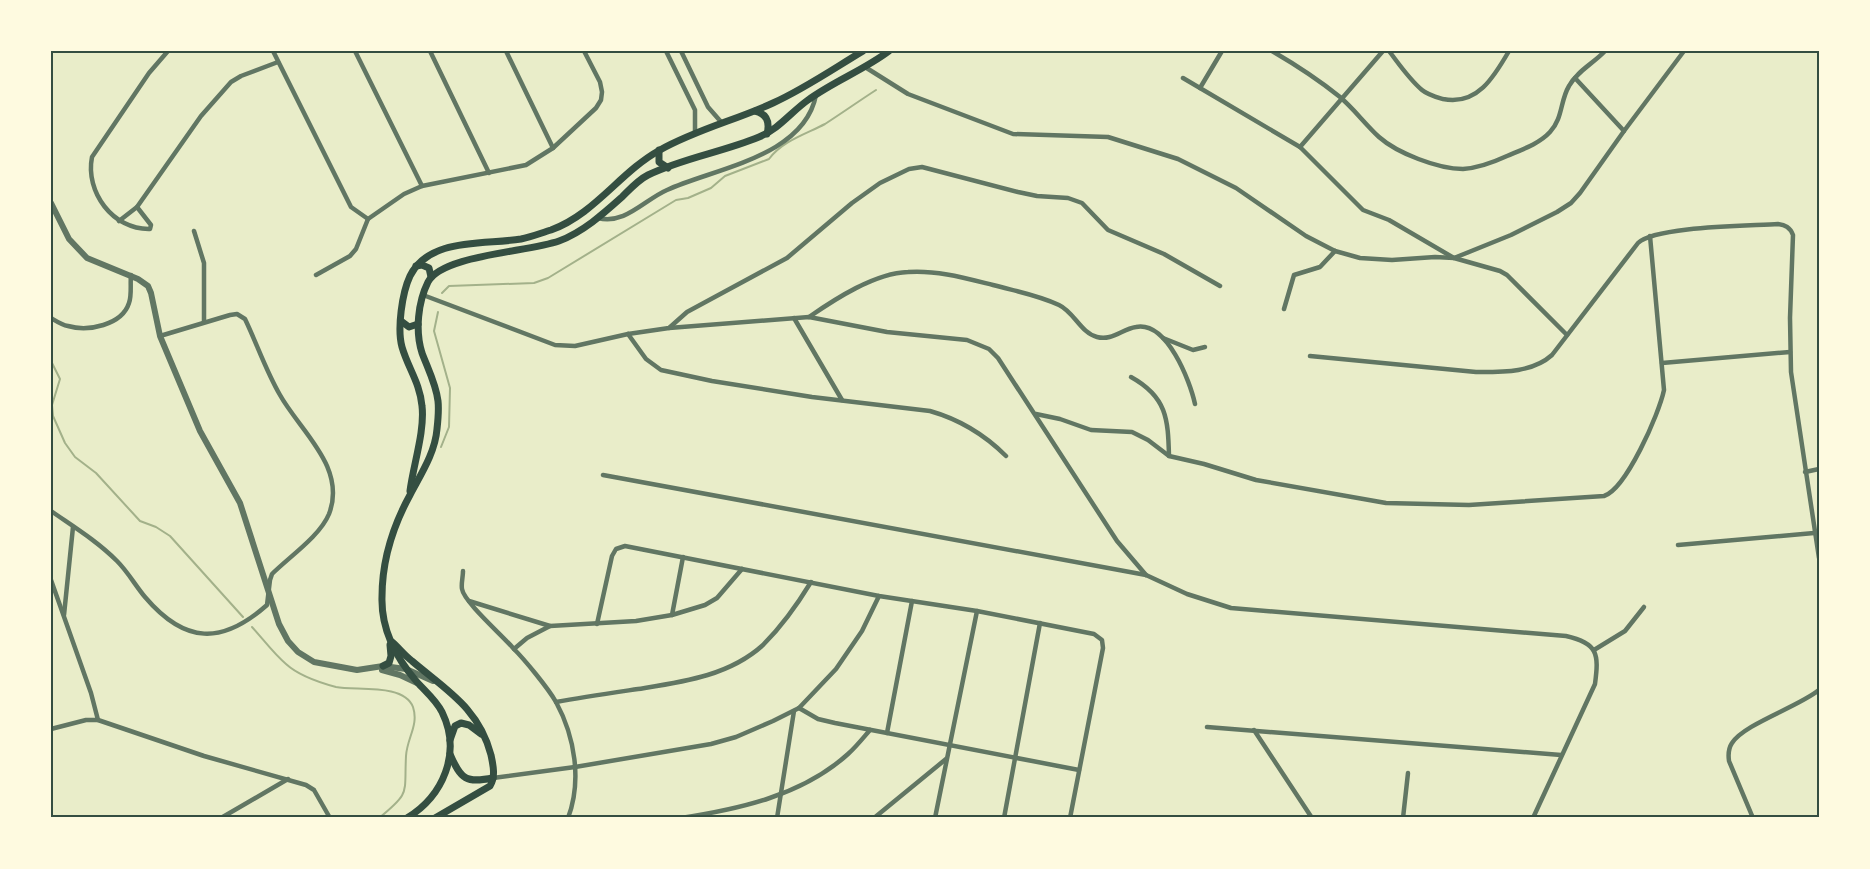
<svg xmlns="http://www.w3.org/2000/svg" width="1870" height="869" viewBox="0 0 1870 869" font-family="'Exo 2',sans-serif">
  <style>
    .lines { fill: none; stroke-linecap: round; stroke-linejoin: round }
    .stream { stroke: #a3b18a; stroke-width: 2 }
    .minor { stroke: #617663; stroke-width: 4.5 }
    .tertiary { stroke: #617663; stroke-width: 6 }
    .secondary { stroke: #344e41; stroke-width: 7 }
    .neatline { fill: none; stroke: #344e41; stroke-width: 2 }
  </style>
  <rect width="100%" height="100%" fill="#e9edc9"/>
  <g class="lines">
    <g class="stream">
      <path d="M442,293L449,286L534,283L548,278L676,200L688,198L711,188L725,176L769,159C782,141 806,134 825,124C842,113 859,101 876,90"/>
      <path d="M438,312L434,331L450,388L449,427L441,447"/>
      <path d="M51,361L60,379L52,405L53,416L65,443L75,457L96,473L140,521L156,527L170,536L243,617"/>
      <path d="M252,627C263,639 274,654 286,664C298,675 321,683 336,687C356,691 404,683 413,707C419,725 407,738 406,756C404,794 411,792 379,818"/>
    </g>
    <g class="minor">
      <path d="M273,51L351,207L368,219L404,194L422,186L526,165L553,148L596,108L601,100L602,92L600,82L584,51"/>
      <path d="M355,51L422,186"/>
      <path d="M430,51L489,173"/>
      <path d="M506,51L553,148"/>
      <path d="M666,51L695,110V134"/>
      <path d="M681,51L708,107L722,123"/>
      <path d="M1272,51C1296,65 1319,80 1340,97C1354,109 1365,124 1379,137C1397,153 1438,169 1463,169C1477,168 1494,162 1507,156C1521,150 1539,144 1550,132C1563,118 1560,101 1569,86C1577,71 1594,63 1605,51"/>
      <path d="M1389,51C1399,64 1409,79 1422,90C1428,95 1436,97 1443,99C1477,106 1494,77 1509,51"/>
      <path d="M865,67L908,94L1013,134L1108,137L1178,159L1236,188L1306,236L1335,251L1360,258L1392,260L1435,257L1454,258L1511,235L1557,212L1571,203L1580,193L1624,131L1684,51"/>
      <path d="M1183,78L1300,147L1363,210L1389,220L1454,258L1500,271L1507,275L1567,335"/>
      <path d="M1575,78L1624,131"/>
      <path d="M1200,88L1222,51"/>
      <path d="M1300,147L1383,51"/>
      <path d="M137,207L151,225L150,229C113,230 85,192 92,157L149,73L168,51"/>
      <path d="M598,218C625,225 644,200 667,190C715,168 804,157 816,95"/>
      <path d="M119,221L137,207L201,116L231,82L241,76L278,62"/>
      <path d="M194,231L204,263V322"/>
      <path d="M316,275L350,256L356,249L368,219"/>
      <path d="M423,295L555,345L575,346L628,334L669,328L687,312L787,258L852,203L880,183L909,169L922,167L1018,192L1037,196L1068,198L1082,203L1108,230L1164,254L1220,286"/>
      <path d="M1284,309L1294,275L1320,267L1335,251"/>
      <path d="M809,317C835,299 875,273 908,272C937,270 965,278 993,285C1015,291 1038,295 1059,305C1074,312 1081,333 1097,337C1112,341 1122,329 1136,327C1167,321 1190,381 1195,404"/>
      <path d="M51,318C56,321 62,325 68,326C88,332 122,325 129,303C132,295 130,284 131,275"/>
      <path d="M794,318L842,400"/>
      <path d="M669,328L809,317L887,332L967,340L989,349L998,358L1117,541L1146,575"/>
      <path d="M628,334L646,359L661,370L712,381L812,397L930,411C958,419 985,435 1006,456"/>
      <path d="M1163,338L1193,350L1205,347"/>
      <path d="M1310,356L1476,372C1502,372 1532,373 1552,355L1638,243C1655,226 1750,226 1778,224C1785,225 1790,227 1793,235L1790,318L1791,372L1819,558"/>
      <path d="M1662,363L1790,352"/>
      <path d="M1131,377C1167,397 1168,419 1169,456"/>
      <path d="M1036,414L1060,419L1091,430L1132,432L1148,440L1169,456L1204,464L1256,480L1386,503L1469,505L1604,496C1626,489 1659,414 1664,390L1650,236"/>
      <path d="M1805,472L1819,469"/>
      <path d="M603,475L1146,575L1187,594L1231,608L1566,636C1598,643 1599,654 1595,684L1533,818"/>
      <path d="M51,511C74,527 97,541 117,561C128,572 135,585 145,597C185,644 222,645 267,605L270,580L272,574C289,557 320,536 329,514C347,467 300,431 280,395C266,371 257,344 245,319L237,314L230,315L160,336"/>
      <path d="M1678,545L1814,533"/>
      <path d="M463,571C463,577 461,584 462,589C464,602 503,636 513,648C525,660 548,688 556,702C575,737 582,781 568,818"/>
      <path d="M51,580L91,693L98,720"/>
      <path d="M469,601L550,626L636,621L672,615L705,605L717,598L742,569"/>
      <path d="M64,615L73,527"/>
      <path d="M672,615L683,557"/>
      <path d="M597,624L612,556L616,549L625,546L879,596L977,611L1094,634L1102,640L1103,648L1070,818"/>
      <path d="M514,649L527,638L550,626"/>
      <path d="M1594,650L1625,631L1644,607"/>
      <path d="M556,702C583,697 611,693 638,689C682,682 729,676 763,645C782,626 797,605 811,582"/>
      <path d="M799,708L818,719L835,723L1079,770"/>
      <path d="M1207,727L1561,755"/>
      <path d="M51,729L86,720H98L204,756L306,785L314,790L330,818"/>
      <path d="M1254,730L1312,818"/>
      <path d="M887,733L912,601"/>
      <path d="M493,778L575,767L711,744L736,737L773,721L799,708L836,669L862,631L879,596"/>
      <path d="M221,818L288,779"/>
      <path d="M681,818C740,809 803,795 848,754C856,747 863,738 870,730"/>
      <path d="M777,818L794,711"/>
      <path d="M874,818L946,759"/>
      <path d="M935,818L977,611"/>
      <path d="M1004,818L1040,623"/>
      <path d="M1403,818L1408,773"/>
      <path d="M1753,818L1729,761C1728,754 1728,749 1732,743C1744,724 1798,707 1819,690"/>
    </g>
    <g class="tertiary">
      <path d="M51,203L69,239L87,258L138,279L148,286L151,293L160,336L200,431L240,503L279,624L288,641L298,652L314,662L357,670L383,666L406,669L433,681"/>
      <path d="M382,670L400,675L417,683"/>
    </g>
    <g class="secondary">
      <path d="M755,111C767,114 770,122 767,134"/>
      <path d="M659,150V162L668,168"/>
      <path d="M416,266L422,265L429,268L431,277"/>
      <path d="M401,321L409,327L418,324"/>
      <path d="M410,491C413,466 425,431 422,406C420,383 408,368 402,347C397,329 402,293 410,276C429,237 485,245 521,239C531,237 541,233 551,230C595,214 620,172 660,150C695,130 736,120 773,103C804,89 833,69 863,51"/>
      <path d="M392,642C399,648 405,656 412,661C446,690 479,708 491,755C493,765 496,776 490,786L435,818"/>
      <path d="M383,666L389,663L391,656L390,645"/>
      <path d="M450,740L455,726L461,723L469,725L481,734"/>
      <path d="M450,754C461,780 466,783 493,778"/>
      <path d="M407,818C443,796 462,753 442,712C436,700 426,692 417,682C396,658 381,630 382,597C382,561 393,526 410,495C421,474 435,453 437,429C438,420 439,410 438,401C436,384 428,369 422,353C415,331 418,302 428,282C442,255 528,252 559,241C583,232 603,214 622,197C630,189 638,180 648,175C683,158 723,152 759,137C779,129 791,112 808,100C834,81 864,70 889,51"/>
    </g>
  </g>
  <rect width="1870" height="869" fill="none" stroke="#fefae0" stroke-width="105"/>
  <rect x="52" y="52" width="1766" height="764" class="neatline"/>
</svg>
